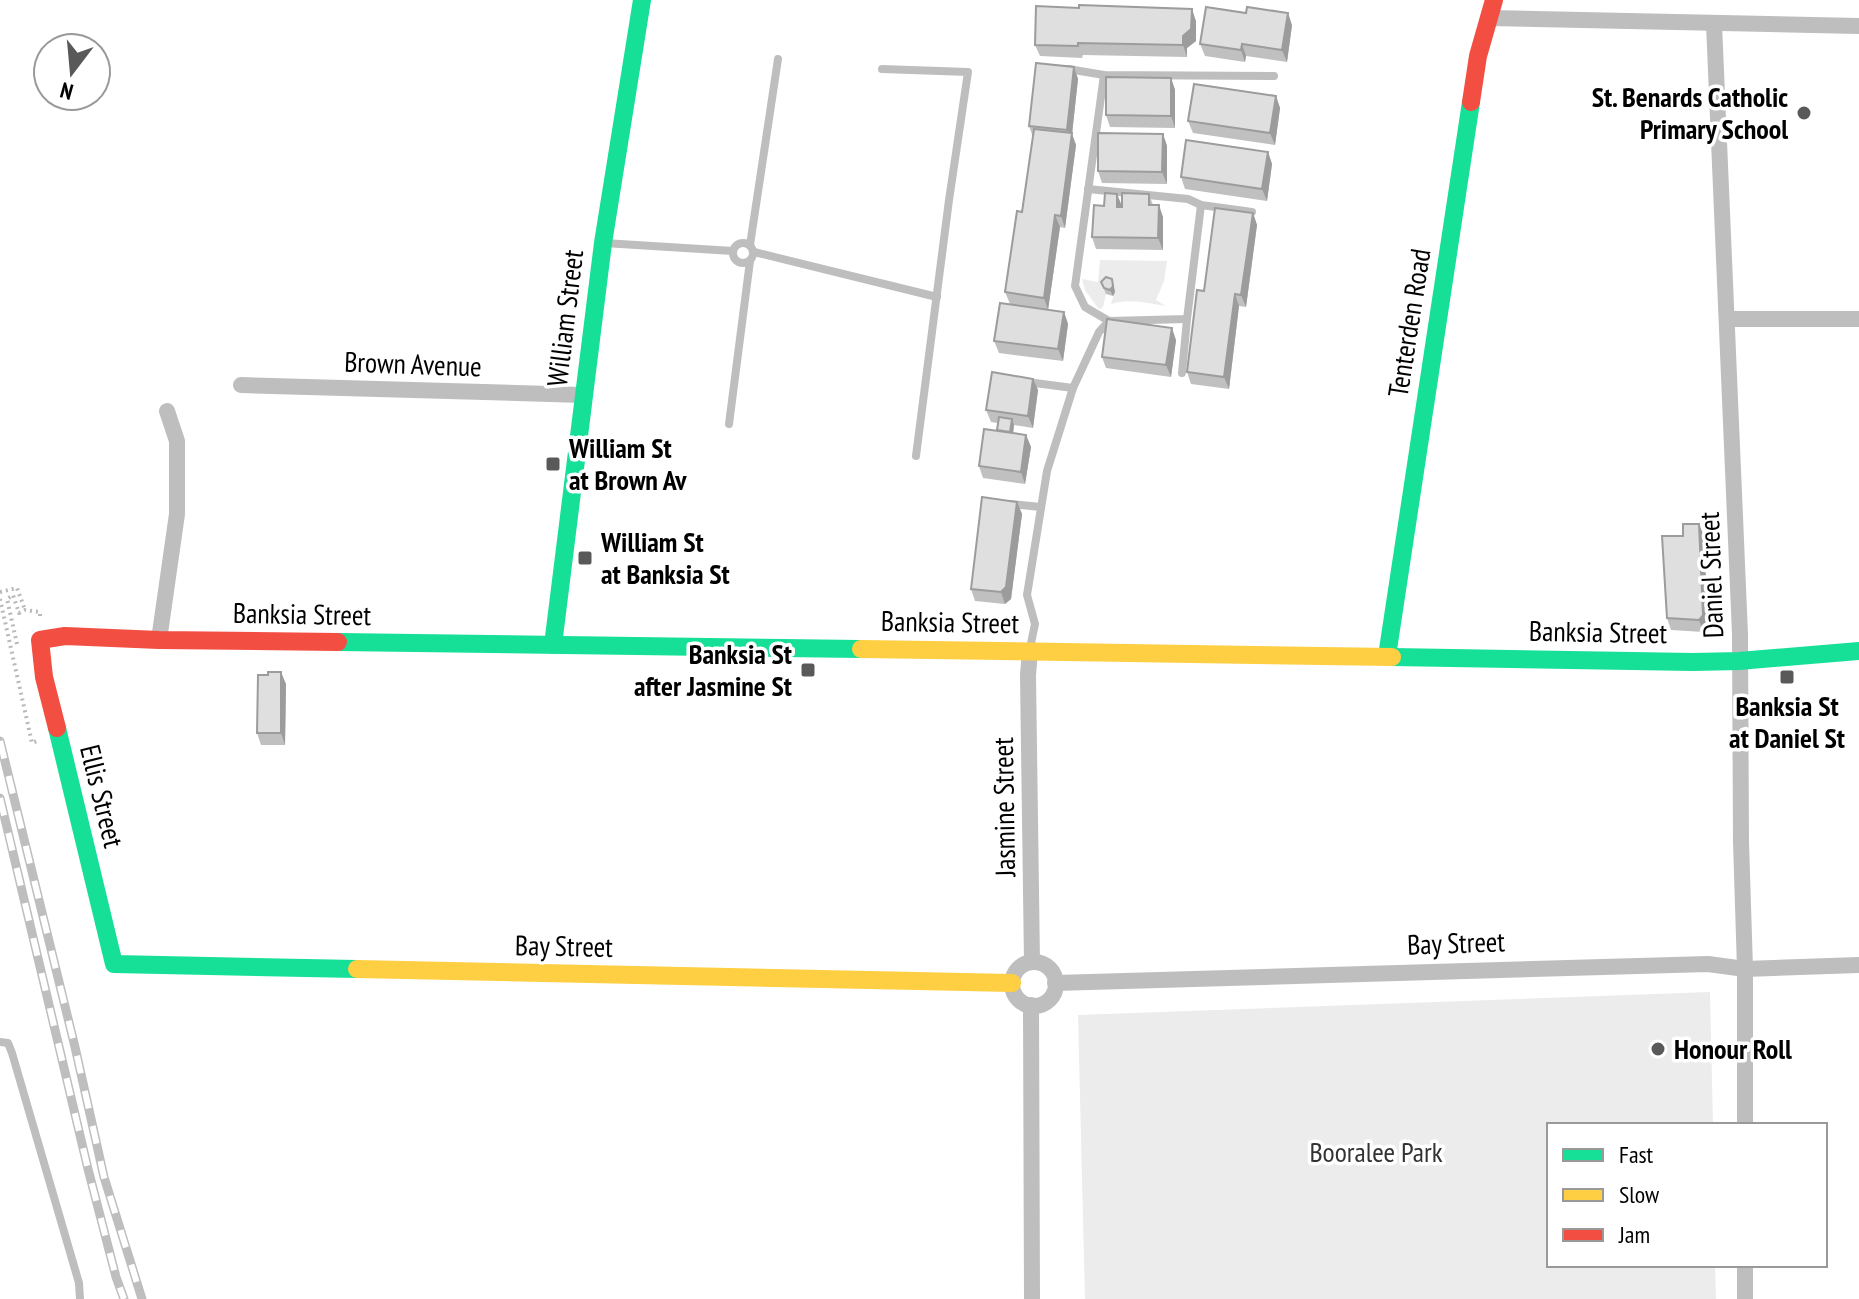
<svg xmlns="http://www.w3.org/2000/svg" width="1859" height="1299" font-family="'PT Sans Narrow',sans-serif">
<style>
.green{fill:#ececec}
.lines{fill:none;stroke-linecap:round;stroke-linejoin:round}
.path{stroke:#b9b9b9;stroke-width:4;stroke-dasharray:2 4;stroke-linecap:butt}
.lane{stroke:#bebebe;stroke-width:8}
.street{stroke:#bebebe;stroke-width:16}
.fast{stroke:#16e098;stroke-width:18}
.slow{stroke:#ffcf43;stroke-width:18}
.jam{stroke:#f24e42;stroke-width:18}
.rail-casing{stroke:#bebebe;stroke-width:9}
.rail{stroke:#fff;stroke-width:6;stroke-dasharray:18;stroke-linecap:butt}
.wall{fill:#c0c0c0}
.shaded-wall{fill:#9c9c9c}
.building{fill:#dfdfdf;stroke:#9c9c9c;stroke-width:2}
.poi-dot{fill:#595959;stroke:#fff;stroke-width:3}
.labels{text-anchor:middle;stroke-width:7;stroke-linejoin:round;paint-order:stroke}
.poi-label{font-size:28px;font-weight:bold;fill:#000;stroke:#fff;text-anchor:start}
.street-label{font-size:28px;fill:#000;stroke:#fff}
.park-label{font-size:28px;fill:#333;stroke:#fff}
</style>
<rect width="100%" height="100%" fill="#fff"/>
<g class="green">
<path d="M1100,260L1167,261L1164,281L1156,300L1166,306C1148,303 1129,298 1111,304L1115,291L1114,285L1104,288L1106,294L1103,307L1100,309L1098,308L1085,290L1082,279L1098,282Z"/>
<polygon points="1710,992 1713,1125 1549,1125 1549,1265 1715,1265 1716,1299 1085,1299 1078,1015"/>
</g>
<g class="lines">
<g class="path">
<polyline points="0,592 17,588 25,610"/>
<polyline points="0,599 32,743 37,741"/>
<polyline points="17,644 7,599 13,595 19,613 25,610 40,612 40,620"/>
</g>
<g class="lane">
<polyline points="882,69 968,72 949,200 916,456"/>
<polyline points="1068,69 1104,75 1274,76"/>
<polyline points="1104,75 1075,286 1085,307 1109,321 1187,319 1201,205"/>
<polyline points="1088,189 1188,199 1201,205 1252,212"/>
<polyline points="604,243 733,251"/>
<circle cx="743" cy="253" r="10"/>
<polyline points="750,245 778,59"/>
<polyline points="754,252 937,297"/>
<polyline points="1182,373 1187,319"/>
<polyline points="1027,382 1073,388"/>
<polyline points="729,424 750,261"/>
<polyline points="1010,504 1041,507"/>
<polyline points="1030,648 1035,624 1027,595 1047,471 1073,388 1099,332 1109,321"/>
<polyline points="0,1042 8,1043 12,1053 79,1283 80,1299"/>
</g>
<g class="street">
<polyline points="1488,18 1859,26"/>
<polyline points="1714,24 1740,634 1741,842 1745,969 1745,1125"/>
<polyline points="1728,319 1859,319"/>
<polyline points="241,385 583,395"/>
<polyline points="159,640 177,514 177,441 167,411"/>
<polyline points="1030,651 1028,675 1032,962"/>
<circle cx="1034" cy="984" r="22"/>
<polyline points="1055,983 1708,964 1745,969 1859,965"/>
<polyline points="1031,1005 1032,1299"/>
<polyline points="1745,1299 1745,1265"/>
</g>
<g class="fast">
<polyline points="338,642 861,649"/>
<polyline points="553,645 603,243 642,0"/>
<polyline points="1387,656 1471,102"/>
<polyline points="1392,657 1693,662 1739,661 1859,651"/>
<polyline points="57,728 114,964 357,969"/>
</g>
<g class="slow">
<polyline points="861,649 1392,657"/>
<polyline points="357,969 1012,983"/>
</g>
<g class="jam">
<polyline points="1471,102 1478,56 1494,0"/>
<polyline points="57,728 44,677 40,640 65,636 159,640 338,642"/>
</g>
<g class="rail-casing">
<g id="rail">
<polyline points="0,741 75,1047 104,1177 142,1299"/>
<polyline points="0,798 88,1169 116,1277 124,1299"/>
</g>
</g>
<use href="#rail" class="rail"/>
</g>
<g class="wall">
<polygon points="1196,21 1196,41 1187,48 1187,57 1083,55 1082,58 1040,56 1035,45"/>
<polygon points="1292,25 1287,62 1246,56 1245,62 1205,56 1200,44"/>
<polygon points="1074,67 1078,79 1072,134 1076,145 1065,228 1060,227 1048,310 1064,312 1068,324 1063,361 999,353 994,341 1010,304 1005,292 1022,212 1033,137 1029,126"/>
<polygon points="1171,78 1175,90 1175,128 1110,127 1106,115"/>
<polygon points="1276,96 1280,108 1275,145 1193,133 1188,121"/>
<polygon points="1163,134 1167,146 1167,184 1102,183 1098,171"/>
<polygon points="1268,152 1272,164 1267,201 1185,189 1181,177"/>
<polygon points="1149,194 1153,205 1163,217 1163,250 1096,249 1092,237"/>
<polygon points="1253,213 1257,225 1246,307 1239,306 1229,389 1191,384 1187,372 1204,291"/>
<polygon points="1101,282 1114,285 1115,292 1113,296 1106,294"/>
<polygon points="1176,340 1171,377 1106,368 1102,357"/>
<polygon points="1033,379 1038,390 1033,428 1014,425 1013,433 1026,435 1031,447 1025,484 983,478 979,466 997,430 998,423 991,422 986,410"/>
<polygon points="1017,502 1022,514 1011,599 1005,604 975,601 971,589"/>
<polygon points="1704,536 1708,627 1703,632 1671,630 1667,618"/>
<polygon points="286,684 285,745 261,745 257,733"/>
</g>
<g class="shaded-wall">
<polygon points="1192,9 1196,21 1196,41 1187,48 1187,57 1183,45 1183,36"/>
<polygon points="1288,13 1292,25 1287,62 1282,50"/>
<polygon points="1242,44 1246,56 1245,62 1241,50"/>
<polygon points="1074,67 1078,79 1072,134 1076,145 1065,228 1061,216 1071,141 1067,130"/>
<polygon points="1171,78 1175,90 1175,128 1171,116"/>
<polygon points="1276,96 1280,108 1275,145 1270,133"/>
<polygon points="1163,134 1167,146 1167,184 1162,172"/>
<polygon points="1268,152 1272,164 1267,201 1262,189"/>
<polygon points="1117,194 1122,206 1121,219 1117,207"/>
<polygon points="1159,205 1163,217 1163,250 1158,238"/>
<polygon points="1253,213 1257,225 1246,307 1241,295"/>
<polygon points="1055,215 1060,227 1048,310 1044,298"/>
<polygon points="1112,279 1115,292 1113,296 1110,290"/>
<polygon points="1235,294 1239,306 1229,389 1224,377"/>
<polygon points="1064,312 1068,324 1063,361 1058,349"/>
<polygon points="1172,328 1176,340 1171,377 1166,365"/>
<polygon points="1033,379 1038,390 1033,428 1028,416"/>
<polygon points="1012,419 1014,425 1012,443 1010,437"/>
<polygon points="1026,435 1031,447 1025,484 1021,472"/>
<polygon points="1017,502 1022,514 1011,599 1005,604 1001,592"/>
<polygon points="1699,524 1704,536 1708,627 1703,632 1699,620"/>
<polygon points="281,672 286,684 285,745 281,733"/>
</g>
<g class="building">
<polygon points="1079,5 1192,9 1191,29 1183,36 1183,45 1078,43 1078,46 1035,45 1036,6 1079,8"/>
<polygon points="1206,7 1246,13 1247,7 1288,13 1282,50 1242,44 1241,50 1200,44"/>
<polygon points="1036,63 1074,67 1067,130 1029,126"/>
<polygon points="1106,77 1171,78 1171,116 1106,115"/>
<polygon points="1194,84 1276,96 1270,133 1188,121"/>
<polygon points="1034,129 1072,133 1061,216 1055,215 1044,298 1005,292 1017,211 1022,212"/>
<polygon points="1098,133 1163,134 1162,172 1098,171"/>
<polygon points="1186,140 1268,152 1262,189 1181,177"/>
<polygon points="1105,193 1117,194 1117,207 1122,207 1122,193 1149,194 1149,205 1159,205 1158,238 1092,237 1094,205 1104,206"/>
<polygon points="1215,208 1253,213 1241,295 1235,294 1224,377 1187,372 1197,290 1204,291"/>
<polygon points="1106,277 1112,279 1113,286 1110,290 1104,288 1101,282"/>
<polygon points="1000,303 1064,312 1058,349 994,341"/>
<polygon points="1107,319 1172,328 1166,365 1102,357"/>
<polygon points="992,372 1033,379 1028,416 986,410"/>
<polygon points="999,417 1012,419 1010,432 997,430"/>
<polygon points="984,429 1026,435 1021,472 979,466"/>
<polygon points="982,497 1017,502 1006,587 1001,592 971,589"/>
<polygon points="1683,524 1699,524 1703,615 1699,620 1667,618 1662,536 1683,536"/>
<polygon points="268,672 281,672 281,733 257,733 258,675 268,675"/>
</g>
<g class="poi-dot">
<circle cx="1804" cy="113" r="8"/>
<rect x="545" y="456" width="16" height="16" rx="4"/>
<rect x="577" y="550" width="16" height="16" rx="4"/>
<rect x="800" y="662" width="16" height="16" rx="4"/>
<rect x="1779" y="669" width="16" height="16" rx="4"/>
<circle cx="1658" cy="1049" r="8"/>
</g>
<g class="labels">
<g class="poi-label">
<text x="1788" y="107" text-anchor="end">St. Benards Catholic<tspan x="1788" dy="32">Primary School</tspan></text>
<text x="569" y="458">William St<tspan x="569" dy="32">at Brown Av</tspan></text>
<text x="601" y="552">William St<tspan x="601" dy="32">at Banksia St</tspan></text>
<text x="792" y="664" text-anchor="end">Banksia St<tspan x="792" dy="32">after Jasmine St</tspan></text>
<text x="1787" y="716" text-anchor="middle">Banksia St<tspan x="1787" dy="32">at Daniel St</tspan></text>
<text x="1674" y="1059">Honour Roll</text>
</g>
<g class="street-label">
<text transform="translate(565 318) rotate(-83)" y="10">William Street</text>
<text transform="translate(1409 323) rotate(-81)" y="10">Tenterden Road</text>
<text transform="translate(413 364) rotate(2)" y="10">Brown Avenue</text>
<text transform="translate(1711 575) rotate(-92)" y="10">Daniel Street</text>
<text transform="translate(302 614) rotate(1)" y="10">Banksia Street</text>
<text transform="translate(950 622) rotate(1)" y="10">Banksia Street</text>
<text transform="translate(1598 632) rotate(1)" y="10">Banksia Street</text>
<text transform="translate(102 796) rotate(76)" y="10">Ellis Street</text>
<text transform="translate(1004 807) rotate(-91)" y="10">Jasmine Street</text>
<text transform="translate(1456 943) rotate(-2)" y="10">Bay Street</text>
<text transform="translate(564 946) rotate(1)" y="10">Bay Street</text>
</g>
<g class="park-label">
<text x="1376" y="1162">Booralee Park</text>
</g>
</g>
<rect x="1547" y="1123" width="280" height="144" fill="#ffffff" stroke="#999999" stroke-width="2"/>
<rect x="1563" y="1149" width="40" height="12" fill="#16e098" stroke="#999999" stroke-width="2"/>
<text x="1619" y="1163" font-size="24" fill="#000000">Fast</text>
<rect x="1563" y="1189" width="40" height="12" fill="#ffcf43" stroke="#999999" stroke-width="2"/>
<text x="1619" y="1203" font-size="24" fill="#000000">Slow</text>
<rect x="1563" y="1229" width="40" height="12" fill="#f24e42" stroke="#999999" stroke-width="2"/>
<text x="1619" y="1243" font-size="24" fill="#000000">Jam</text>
<g transform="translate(72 72) rotate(196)"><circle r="38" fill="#ffffff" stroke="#999999" stroke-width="2"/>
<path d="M0-6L14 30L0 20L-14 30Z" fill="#595959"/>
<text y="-12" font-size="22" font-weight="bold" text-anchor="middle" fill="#000000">N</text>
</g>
</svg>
